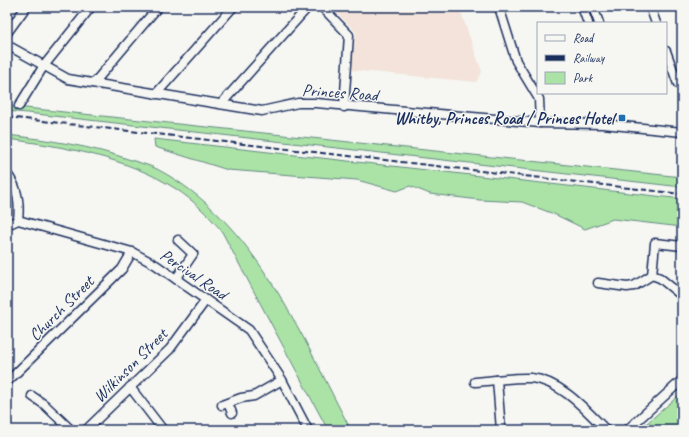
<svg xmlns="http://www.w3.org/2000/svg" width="689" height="437" font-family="Caveat,sans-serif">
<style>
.built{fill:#f3e3da}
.green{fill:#abe3a6;stroke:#638982}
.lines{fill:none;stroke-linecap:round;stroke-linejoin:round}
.minor-casing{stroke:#1b2f5e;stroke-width:11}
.minor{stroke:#f6f6f2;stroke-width:8}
.rail{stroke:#1b2f5e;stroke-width:2;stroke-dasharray:6 3;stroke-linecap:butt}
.poi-dot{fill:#1f6fb2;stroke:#f6f6f2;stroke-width:1.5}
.labels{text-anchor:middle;stroke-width:3;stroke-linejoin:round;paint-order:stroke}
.street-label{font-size:17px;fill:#1b2f5e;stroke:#f6f6f2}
.poi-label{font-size:17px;font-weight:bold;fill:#1b2f5e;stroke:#f6f6f2;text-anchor:end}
</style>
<rect width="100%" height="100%" fill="#f6f6f2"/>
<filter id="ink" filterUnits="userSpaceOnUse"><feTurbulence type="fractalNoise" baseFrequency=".025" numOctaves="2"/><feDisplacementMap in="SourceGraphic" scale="8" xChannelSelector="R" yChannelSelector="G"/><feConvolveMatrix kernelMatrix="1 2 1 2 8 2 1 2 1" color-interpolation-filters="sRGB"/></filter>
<g filter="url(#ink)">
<polygon class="built" points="331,7 459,7 482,72 476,82 351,70 356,32"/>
<g class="green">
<polygon points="7,106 682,177 682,187 27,113 7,111"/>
<path d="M7,135C50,140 91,146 131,160C140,163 149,165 157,169C256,221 301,336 351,430H328L221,230C208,215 193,200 176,189C129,158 62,146 7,139Z"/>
<polygon points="154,139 682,199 682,227 613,219 585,229 554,214 522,202 480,200 430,194 410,186 397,191 357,180 228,170 155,147"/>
<polygon points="682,392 682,430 639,430 677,397"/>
</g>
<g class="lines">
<g class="minor-casing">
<g id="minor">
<polyline points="322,7 349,35 344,107"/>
<polyline points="499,7 516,61 539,99 540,123"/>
<polyline points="582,7 588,23"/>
<polyline points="593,7 599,23"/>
<polyline points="650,7 656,23"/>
<polyline points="7,33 26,7"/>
<polyline points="7,45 68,79 262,111 298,103 316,103 540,123 603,124 682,132"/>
<polyline points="666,51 678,84"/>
<polyline points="94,83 158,7"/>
<polyline points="156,94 233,7"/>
<polyline points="221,104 308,7"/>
<polyline points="19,106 43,67 91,7"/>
<path d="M7,174C18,187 20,203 18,220"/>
<polyline points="7,225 18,220 132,252 156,265 249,330 282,380 308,430"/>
<polyline points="652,275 655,243 682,246"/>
<polyline points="176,279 193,254 178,240"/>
<polyline points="598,283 627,287 634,286 652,275 660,278 682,296"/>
<polyline points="497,380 501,430"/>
<polyline points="7,382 122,269 132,252"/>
<path d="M475,382C493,381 513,377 531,378C561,381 586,410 606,430"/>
<polyline points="130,387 163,430"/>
<polyline points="32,396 45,405 71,430"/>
<polyline points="228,403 232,413"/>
<polyline points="222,405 241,398 254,396 282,380"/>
<polyline points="86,430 170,349 206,300"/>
<polyline points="627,430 682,380"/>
</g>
</g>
<use href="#minor" class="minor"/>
<polyline class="rail" points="7,117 682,194"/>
</g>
</g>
<rect class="poi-dot" x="618" y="114" width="8" height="8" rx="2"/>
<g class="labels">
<g class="street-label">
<text transform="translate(340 92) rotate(4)" y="6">Princes Road</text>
<text transform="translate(194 274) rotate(34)" y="6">Percival Road</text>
<text transform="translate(61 308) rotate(-45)" y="6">Church Street</text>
<text transform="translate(130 365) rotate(-45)" y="6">Wilkinson Street</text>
</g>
<g class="poi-label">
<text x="614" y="124">Whitby, Princes Road / Princes Hotel</text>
</g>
</g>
<rect width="689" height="437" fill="none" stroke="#f6f6f2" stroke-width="24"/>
<rect x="12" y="12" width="665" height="413" fill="none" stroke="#1b2f5e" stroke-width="1.5" filter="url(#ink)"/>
<rect x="537" y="22" width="130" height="72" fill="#f6f6f2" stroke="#9ea6b7"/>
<rect x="545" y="35" width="20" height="6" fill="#f6f6f2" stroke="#9ea6b7"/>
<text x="573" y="42" font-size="12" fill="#1b2f5e">Road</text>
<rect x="545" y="55" width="20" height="6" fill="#1b2f5e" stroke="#9ea6b7"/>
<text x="573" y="62" font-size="12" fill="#1b2f5e">Railway</text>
<rect x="545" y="72" width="20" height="12" fill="#abe3a6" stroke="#9ea6b7"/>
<text x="573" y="82" font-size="12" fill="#1b2f5e">Park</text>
</svg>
